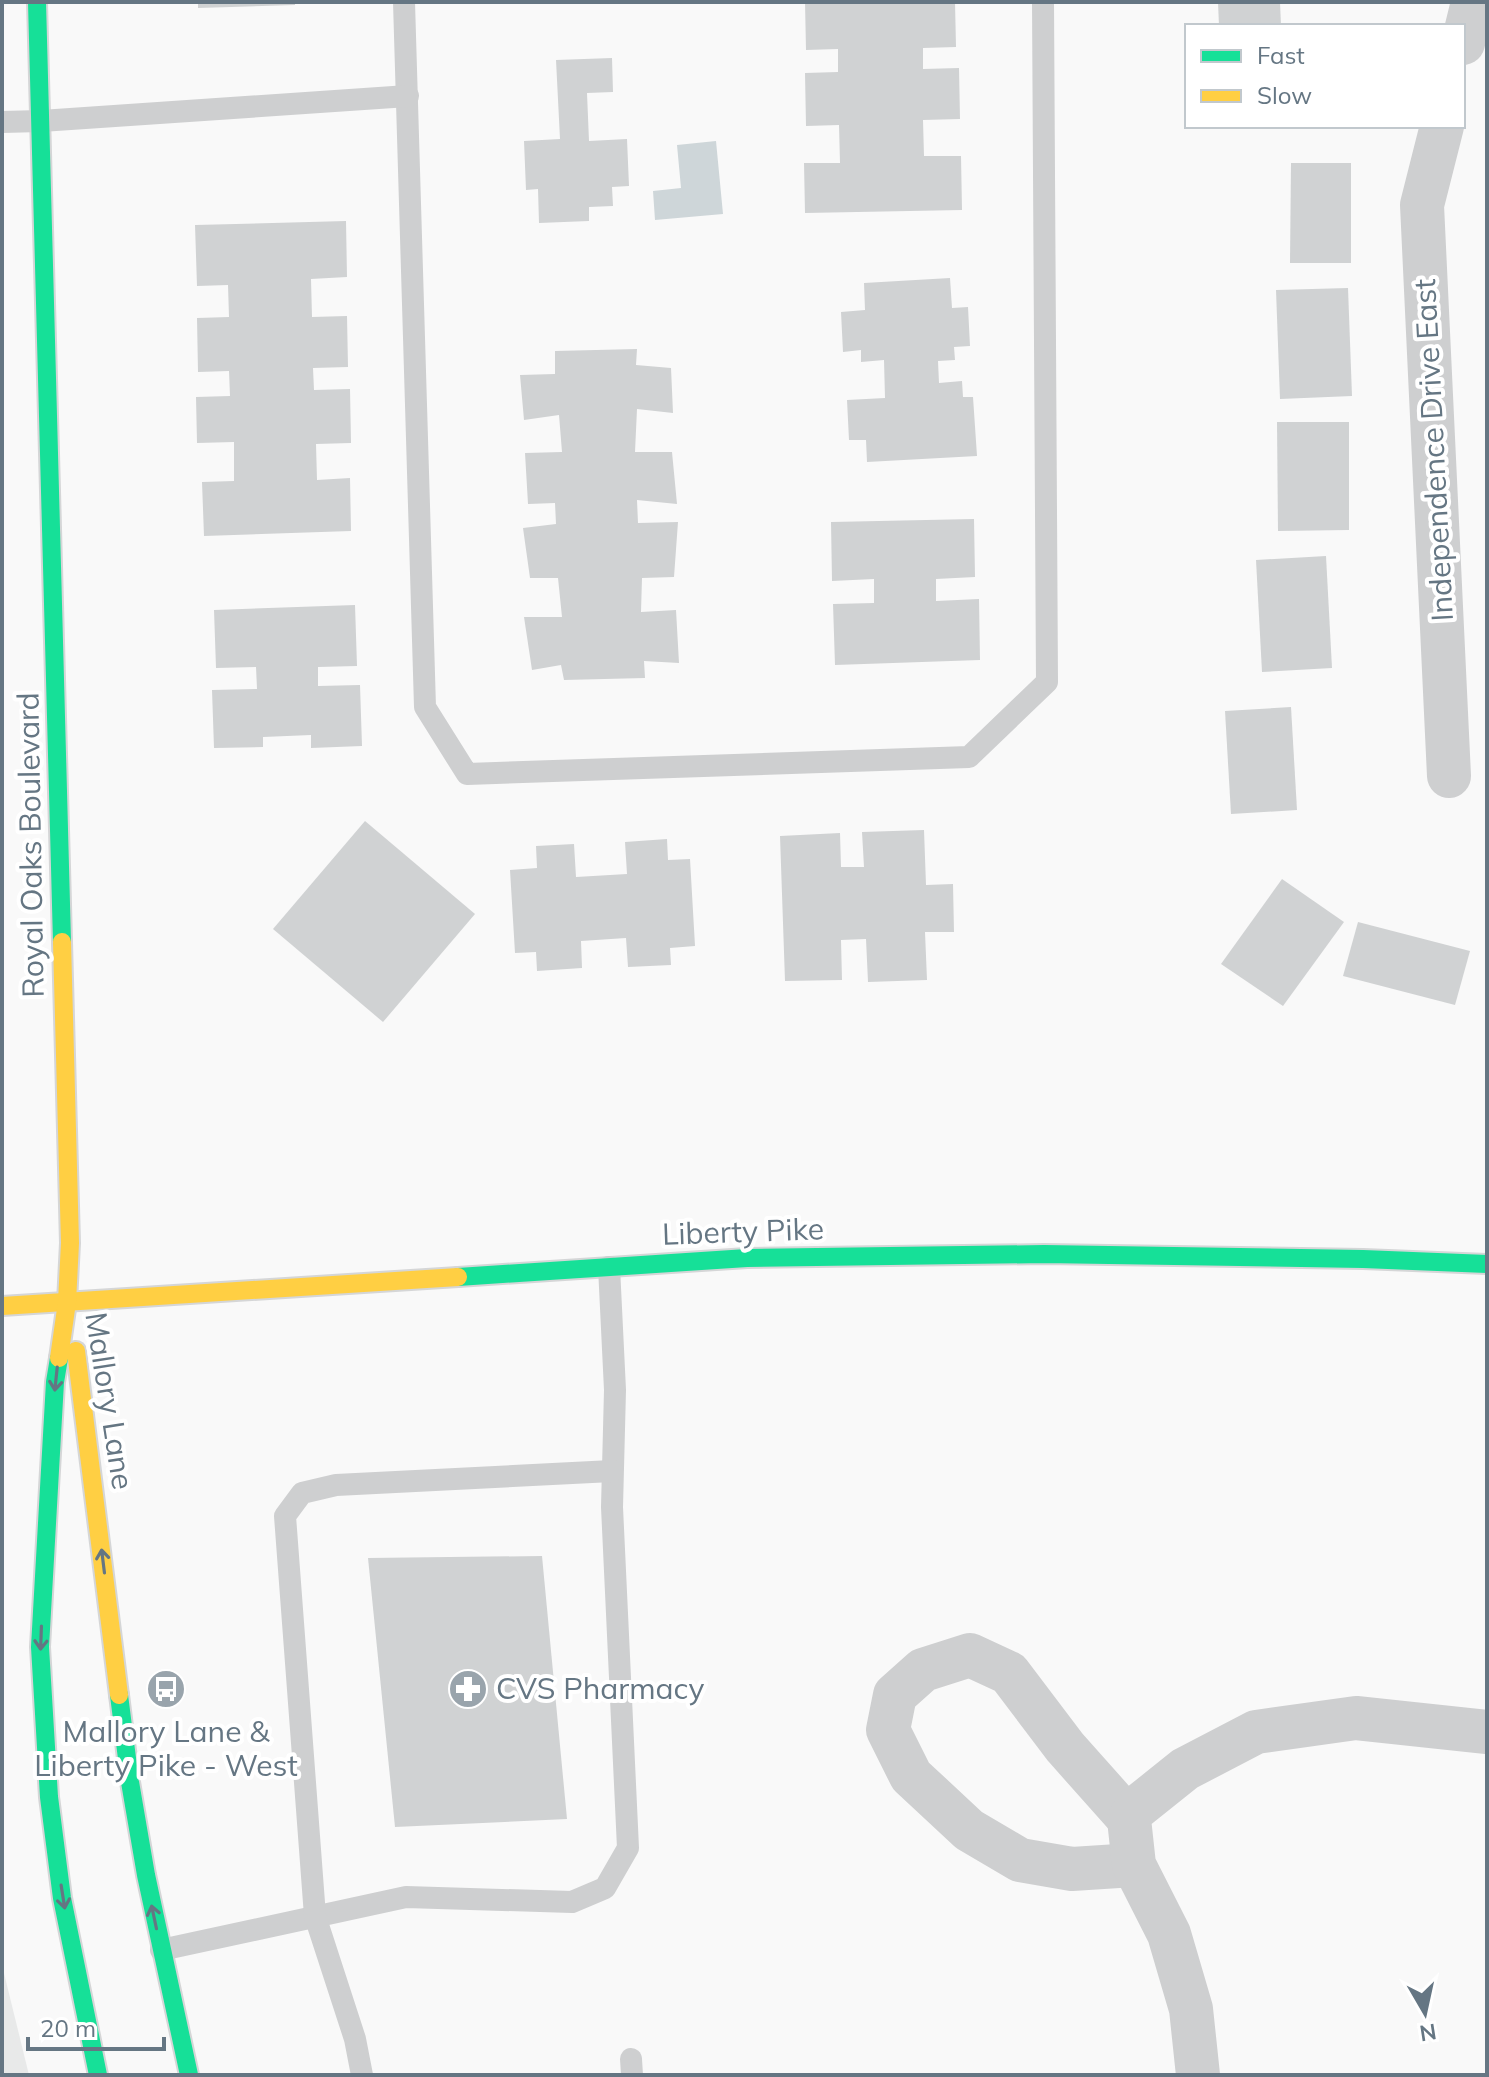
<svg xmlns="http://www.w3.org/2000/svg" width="1489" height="2077" font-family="Mulish,sans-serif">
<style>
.built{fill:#e8e9e9}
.water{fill:#ced6d9}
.building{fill:#d0d2d3}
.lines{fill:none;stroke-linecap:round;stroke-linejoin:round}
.fast-casing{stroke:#d5d6d7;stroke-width:22}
.slow-casing{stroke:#d5d6d7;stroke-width:22}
.lane{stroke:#cecfd0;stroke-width:22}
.street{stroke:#cecfd0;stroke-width:44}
.fast{stroke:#16e098;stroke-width:18}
.slow{stroke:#ffcf43;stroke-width:18}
.oneway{stroke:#657683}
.labels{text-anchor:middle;stroke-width:8;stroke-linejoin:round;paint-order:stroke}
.street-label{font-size:30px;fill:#657683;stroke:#fff}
.poi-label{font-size:30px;fill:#657683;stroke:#fff;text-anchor:start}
</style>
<rect width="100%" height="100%" fill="#f9f9f9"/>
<polygon class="built" points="2,1965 29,2075 2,2075"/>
<polygon class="water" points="716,141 723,214 655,220 653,191 681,188 677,145"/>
<g class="building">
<polygon points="198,2 295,2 295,5 198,8"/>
<polygon points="805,2 955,2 956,47 923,48 923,69 959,68 960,119 923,120 924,156 961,156 962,210 805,213 804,163 840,163 839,125 806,126 805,73 838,72 838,49 806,50"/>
<polygon points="1218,2 1280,2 1281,26 1219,26"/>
<polygon points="612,58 613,92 587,93 589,141 627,139 629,186 612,187 613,206 589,207 589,221 539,223 538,189 526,190 524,141 560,139 556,60"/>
<polygon points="1291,163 1351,163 1351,263 1290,263"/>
<polygon points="346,221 347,277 311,279 312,317 347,316 348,367 313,368 314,390 350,389 351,443 316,444 317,480 350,478 351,531 204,536 202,482 234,481 234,442 197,443 196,397 230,396 229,371 198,372 197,318 229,317 228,285 197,286 195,225"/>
<polygon points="950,278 952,308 968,307 970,346 954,347 955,360 938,361 939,383 962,381 963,397 973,397 977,456 867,462 866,440 849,440 847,400 885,398 884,360 861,362 861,350 843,352 841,312 865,310 864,283"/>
<polygon points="1348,288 1352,396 1280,399 1276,290"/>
<polygon points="637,349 636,365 671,368 673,413 637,409 635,452 672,452 677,504 637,500 638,523 678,522 674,577 642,578 641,612 676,610 679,663 644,661 645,678 564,680 561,665 532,670 524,617 562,617 558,578 530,578 523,528 556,524 555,503 528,504 525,453 562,452 559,415 524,420 520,375 555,374 555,351"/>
<polygon points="1277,422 1349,422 1349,530 1278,531"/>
<polygon points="974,519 975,577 936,579 936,601 979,599 980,660 835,665 833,604 874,603 874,579 832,581 831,522"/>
<polygon points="1326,556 1332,668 1262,672 1256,560"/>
<polygon points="355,605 357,666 318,667 318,686 360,685 362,746 311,748 311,735 263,737 263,747 214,748 212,690 257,689 256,667 216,668 214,610"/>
<polygon points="1291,707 1297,810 1231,814 1225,711"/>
<polygon points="365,821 475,914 383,1022 273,929"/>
<polygon points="924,830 926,885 953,884 954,932 925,932 927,980 868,982 866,939 841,940 842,980 785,981 780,836 840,833 841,867 864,867 862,832"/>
<polygon points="667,839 668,860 690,859 695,946 670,948 671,965 628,967 626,938 581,941 582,968 537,971 536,952 515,953 510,870 537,868 536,846 574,844 576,877 627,874 625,842"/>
<polygon points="1282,879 1344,922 1283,1006 1221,964"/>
<polygon points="1358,922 1470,951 1455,1005 1343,976"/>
<polygon points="542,1556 567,1819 395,1827 368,1558"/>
</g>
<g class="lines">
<g class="fast-casing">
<g id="fast">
<polyline points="37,2 62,942"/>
<polyline points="458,1277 747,1258 1044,1254 1363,1259 1487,1264"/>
<polyline points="59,1358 55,1382 40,1647 49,1797 62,1898 98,2075"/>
<polyline points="119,1695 130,1782 146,1875 189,2075"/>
</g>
</g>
<g class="slow-casing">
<g id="slow">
<polyline points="2,1306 458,1277"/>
<polyline points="76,1351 119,1695"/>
<polyline points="59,1358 67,1302 70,1243 62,942"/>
</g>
</g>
<g class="lane">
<polyline points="404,2 425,707 467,774 969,757 1047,682 1043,2"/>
<polyline points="2,122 41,121 408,96"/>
<polyline points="161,1950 406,1897 572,1902 605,1888 628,1848 612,1507 615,1390 609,1267"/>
<polyline points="631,2059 632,2075"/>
<polyline points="362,2075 355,2039 315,1916 285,1516 302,1493 336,1485 612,1471"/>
</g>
<g class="street">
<polyline points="1463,43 1473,2"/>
<polyline points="1442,126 1422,205 1449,776"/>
<polyline points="1129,1819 1065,1747 1009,1673 970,1655 923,1670 895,1695 888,1730 911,1776 969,1830 1020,1860 1072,1869 1134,1865"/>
<polyline points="1198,2075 1191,2009 1169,1934 1134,1865 1129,1819 1135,1809 1185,1769 1256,1732 1356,1718 1487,1732"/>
</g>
<use href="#fast" class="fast"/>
<use href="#slow" class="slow"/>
</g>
<defs><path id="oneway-shaft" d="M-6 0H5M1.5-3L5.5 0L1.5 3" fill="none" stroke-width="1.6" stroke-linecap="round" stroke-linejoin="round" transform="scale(2)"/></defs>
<g class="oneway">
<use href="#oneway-shaft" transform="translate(56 1379) rotate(96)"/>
<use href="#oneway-shaft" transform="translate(103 1561) rotate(-97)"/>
<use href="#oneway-shaft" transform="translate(41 1638) rotate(92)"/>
<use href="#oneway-shaft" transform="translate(63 1897) rotate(81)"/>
<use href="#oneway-shaft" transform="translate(154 1917) rotate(-102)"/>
</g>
<defs>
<g id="bus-disc" transform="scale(2)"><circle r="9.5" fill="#99a4ac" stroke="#fff"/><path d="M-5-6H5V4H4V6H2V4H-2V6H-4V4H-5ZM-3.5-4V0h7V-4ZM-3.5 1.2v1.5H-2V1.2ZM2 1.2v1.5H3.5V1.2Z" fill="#fff"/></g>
<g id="pharmacy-disc" transform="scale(2)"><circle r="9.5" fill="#99a4ac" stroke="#fff"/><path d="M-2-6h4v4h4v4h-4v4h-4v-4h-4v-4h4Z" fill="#fff"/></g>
</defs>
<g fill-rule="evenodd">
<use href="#bus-disc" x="166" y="1689"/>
<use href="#pharmacy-disc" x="468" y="1689"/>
</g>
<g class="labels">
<g class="street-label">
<text transform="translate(1434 450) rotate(-93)" y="10">Independence Drive East</text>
<text transform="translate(31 845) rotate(-91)" y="10">Royal Oaks Boulevard</text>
<text transform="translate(743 1232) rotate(-2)" y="10">Liberty Pike</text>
<text transform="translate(109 1401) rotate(81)" y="10">Mallory Lane</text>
</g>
<g class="poi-label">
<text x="496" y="1699">CVS Pharmacy</text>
<text x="166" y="1742" text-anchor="middle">Mallory Lane &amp;<tspan x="166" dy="34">Liberty Pike - West</tspan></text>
</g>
</g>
<rect width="1489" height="2077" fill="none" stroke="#657683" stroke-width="8"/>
<rect x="1185" y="24" width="280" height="104" fill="#ffffff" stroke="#c1c8cd" stroke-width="2"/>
<rect x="1201" y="50" width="40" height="12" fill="#16e098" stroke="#c1c8cd" stroke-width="2"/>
<text x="1257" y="64" font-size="24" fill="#657683">Fast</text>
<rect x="1201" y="90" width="40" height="12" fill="#ffcf43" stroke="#c1c8cd" stroke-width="2"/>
<text x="1257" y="104" font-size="24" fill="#657683">Slow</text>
<g transform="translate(1425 2013) rotate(171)" stroke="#ffffff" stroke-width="6" paint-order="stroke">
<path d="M0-6L14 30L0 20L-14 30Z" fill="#657683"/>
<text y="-12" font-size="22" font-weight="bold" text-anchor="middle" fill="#657683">N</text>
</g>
<path d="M28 2037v12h136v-12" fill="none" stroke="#657683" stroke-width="4"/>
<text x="40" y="2037" font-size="24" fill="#657683" stroke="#ffffff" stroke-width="6" paint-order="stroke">20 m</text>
</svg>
